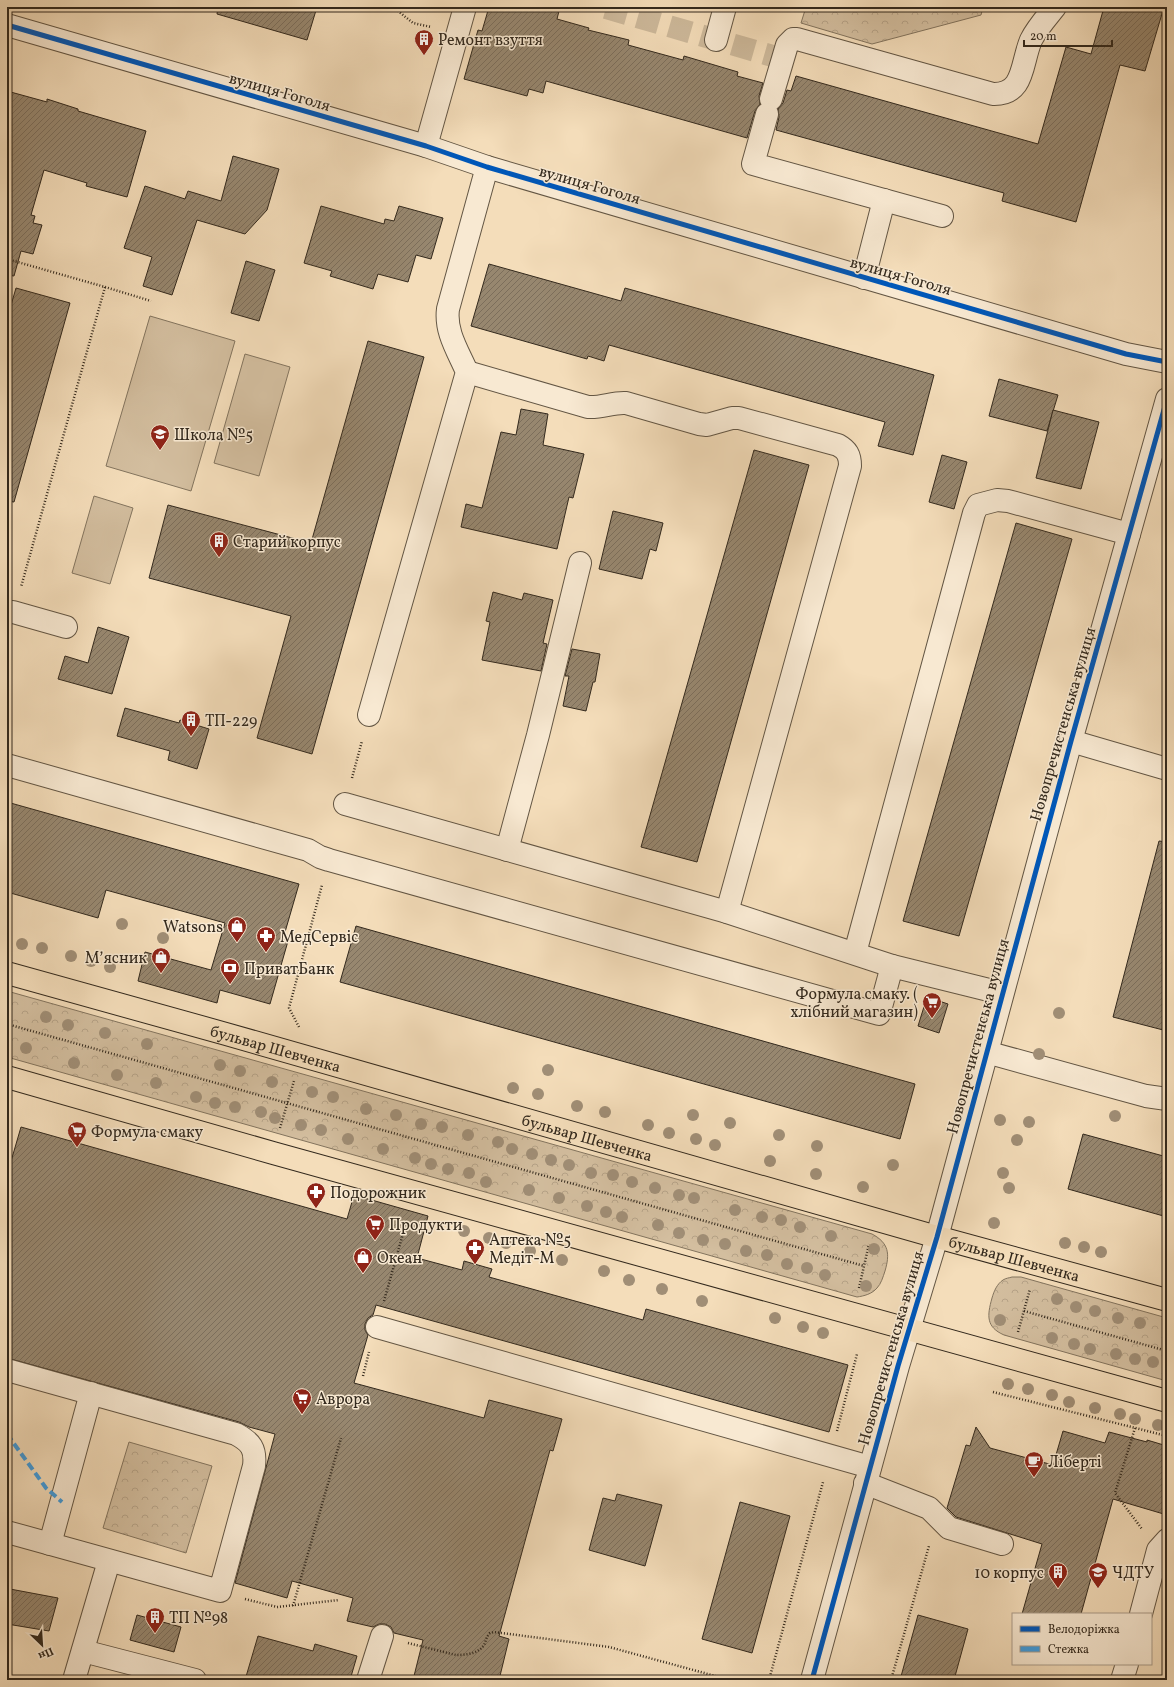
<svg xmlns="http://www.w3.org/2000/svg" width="1174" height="1687" font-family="Vollkorn,serif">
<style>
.green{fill:#d3be9f;stroke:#83745e}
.park{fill:url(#park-crowns);stroke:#83745e}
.building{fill:url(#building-hatch);stroke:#33291d}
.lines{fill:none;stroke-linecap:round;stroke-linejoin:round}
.minor-tunnel{stroke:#cdb99b;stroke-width:22;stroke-dasharray:22 11;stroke-linecap:butt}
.minor-casing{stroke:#635644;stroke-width:24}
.major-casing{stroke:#33291d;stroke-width:24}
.path{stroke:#33291d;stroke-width:2.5;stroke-dasharray:1 2;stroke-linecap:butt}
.minor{stroke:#f8e9d2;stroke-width:22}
.major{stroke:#f4ddba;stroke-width:22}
.quiet{stroke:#3e9cdf;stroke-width:4;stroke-dasharray:8 4;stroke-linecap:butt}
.cycleway-casing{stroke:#f8e9d2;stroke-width:8}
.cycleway{stroke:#0057b8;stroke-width:5}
.tree{fill:#a08e76}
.labels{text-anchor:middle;stroke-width:3;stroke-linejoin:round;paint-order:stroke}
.poi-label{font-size:16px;fill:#33291d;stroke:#f8e9d2;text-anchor:start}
.street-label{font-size:16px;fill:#33291d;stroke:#f8e9d2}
</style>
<defs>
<pattern id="park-crowns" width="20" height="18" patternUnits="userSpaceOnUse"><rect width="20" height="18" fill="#d3be9f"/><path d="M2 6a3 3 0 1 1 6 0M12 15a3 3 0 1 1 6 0" fill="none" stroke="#b6a388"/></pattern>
<pattern id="building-hatch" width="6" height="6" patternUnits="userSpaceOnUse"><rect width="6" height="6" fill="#97876f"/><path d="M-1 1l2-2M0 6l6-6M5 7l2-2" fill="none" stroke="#7c6e5b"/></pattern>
</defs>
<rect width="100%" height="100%" fill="#f4ddba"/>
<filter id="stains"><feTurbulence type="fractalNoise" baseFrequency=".005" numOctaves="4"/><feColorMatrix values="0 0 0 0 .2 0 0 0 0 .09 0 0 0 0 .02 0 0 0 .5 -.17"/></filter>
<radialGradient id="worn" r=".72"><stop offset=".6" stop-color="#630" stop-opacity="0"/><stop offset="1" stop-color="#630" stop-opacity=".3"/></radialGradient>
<g class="green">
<polygon points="150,316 235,341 191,491 106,466"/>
<polygon points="245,354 290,367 259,476 214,463"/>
<polygon points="94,496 133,508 110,584 72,573"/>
</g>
<g class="park">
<polygon points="806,7 983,7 981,15 872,44 801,23"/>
<path d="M7,991L872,1234C889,1243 890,1254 885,1271C883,1277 881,1284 877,1288C872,1294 864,1296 857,1297L7,1057Z"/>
<path d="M1012,1277H1021L1167,1318V1381L1004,1335C986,1327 987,1316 992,1298C994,1291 997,1284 1003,1280C1006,1278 1009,1278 1012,1277Z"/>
<polygon points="129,1442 212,1466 186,1553 103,1528"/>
</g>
<g class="building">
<polygon points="218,7 317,7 307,40 217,14"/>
<polygon points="489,7 560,7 557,19 589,28 588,30 629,40 628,45 683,60 684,56 738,72 737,76 763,83 759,96 760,104 755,111 747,138 546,81 543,93 529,89 527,96 464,79 478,30 482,31"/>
<polygon points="1104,7 1164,7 1145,71 1120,65 1076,222 1002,201 1004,193 776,130 779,117 778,109 783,103 787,90 791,91 796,76 1038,144 1066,47 1091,54"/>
<polygon points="7,91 47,102 47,99 78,109 78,111 146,131 127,197 86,186 87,183 44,170 31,215 35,216 33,223 42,225 33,254 21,251 14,276 7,275"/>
<polygon points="233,156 279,169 267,210 245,234 197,220 172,295 143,286 152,257 124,248 145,186 185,199 188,191 221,201"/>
<polygon points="321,206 384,224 385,219 394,221 399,206 443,218 431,259 416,255 408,282 378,274 373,289 330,276 332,271 304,263"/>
<polygon points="246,261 275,270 259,321 231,313"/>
<polygon points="489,264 621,301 625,288 934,375 913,455 878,446 885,422 609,345 604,361 588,356 587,359 471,326"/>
<polygon points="16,288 70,303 14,502 7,501 7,319"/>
<polygon points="368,341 424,357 312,754 257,738 291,616 149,578 168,505 311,543"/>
<polygon points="999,379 1058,395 1047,431 989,416"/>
<polygon points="521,409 548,414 543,445 584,454 573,498 569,497 557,549 461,527 466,504 482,508 501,432 516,435"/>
<polygon points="1053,410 1099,422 1081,489 1036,478"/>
<polygon points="754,450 809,465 697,862 641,847"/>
<polygon points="942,455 967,462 954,509 929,502"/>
<polygon points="613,511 663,523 656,551 650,549 642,579 599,569"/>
<polygon points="1016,523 1072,539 959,936 903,921"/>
<polygon points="493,592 522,600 524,593 553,600 543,643 547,644 541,671 482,660 490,622 486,621"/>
<polygon points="98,627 129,637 112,694 58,679 65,656 88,663"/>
<polygon points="572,649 600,654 595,682 593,682 586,711 563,706 569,676 565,676"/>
<polygon points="125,708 179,723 180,720 209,729 197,769 168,760 170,751 117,736"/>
<polygon points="7,802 299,884 283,939 288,941 270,1004 220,990 217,1003 138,981 145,952 211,970 225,923 106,890 98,918 7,892"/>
<polygon points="1159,841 1167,842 1167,1031 1113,1017"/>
<polygon points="356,926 915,1084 900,1139 340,982"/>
<polygon points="927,997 948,1004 939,1033 918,1026"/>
<polygon points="21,1127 347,1219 354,1195 428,1216 417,1258 462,1270 464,1261 492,1269 489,1277 643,1320 646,1309 848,1365 829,1432 376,1305 373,1315 368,1318 365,1324 365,1330 368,1335 354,1383 484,1418 489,1400 562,1419 553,1451 550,1450 499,1636 509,1639 499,1680 413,1680 423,1640 394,1633 391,1627 385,1624 379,1624 373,1627 347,1621 353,1598 292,1581 287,1598 235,1583 275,1434 249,1427 239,1422 7,1358 7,1175"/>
<polygon points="1083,1134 1167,1157 1167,1217 1068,1189"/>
<polygon points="976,1427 990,1448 1053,1465 1063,1431 1105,1443 1109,1432 1147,1442 1147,1440 1167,1446 1167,1515 1113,1499 1081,1614 1022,1614 1042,1544 956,1517 947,1508 966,1445 970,1446"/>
<polygon points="617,1494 662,1505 645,1566 589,1550 603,1498 615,1501"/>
<polygon points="740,1502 790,1516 752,1653 702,1639"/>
<polygon points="10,1589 58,1598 49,1631 7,1624 7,1602"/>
<polygon points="137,1615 181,1627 174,1652 130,1640"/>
<polygon points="918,1615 968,1629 954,1680 900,1680"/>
<polygon points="258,1636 313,1651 315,1644 357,1656 350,1680 245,1680"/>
</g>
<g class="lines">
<polyline class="minor-tunnel" points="606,8 783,59"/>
<g class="minor-casing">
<g id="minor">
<polyline points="7,25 426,146 487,167 1126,354 1167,362"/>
<polyline points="716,40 725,7"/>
<path d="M771,99L787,45L793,39H797L993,94C1025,95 1021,63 1031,40C1037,28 1047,17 1055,7"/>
<polyline points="767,114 753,164 942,216"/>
<polyline points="426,146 465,7"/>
<polyline points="864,278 884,200"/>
<path d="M467,372L588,407C602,408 613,402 626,403L699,424L707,425L732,418H739L838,445C847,450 850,455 850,466L727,912"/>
<polyline points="13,612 66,627"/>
<path d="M369,715L467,372C458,351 445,332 448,309L487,167"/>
<polyline points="1071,741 1167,769"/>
<polyline points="7,765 308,850 320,857 329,860 879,1014 892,966 1001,993"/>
<polyline points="345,804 727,912 892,966"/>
<polyline points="507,850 538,735 580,563"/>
<polyline points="855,953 974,513 978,505 997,500 1008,501 1129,534"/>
<polyline points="986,1052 1146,1096 1167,1099"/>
<polyline points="377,1327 870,1467"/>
<path d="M7,1370L236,1434C251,1442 256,1449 254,1466L220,1591L7,1532"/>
<polyline points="865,1483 929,1508 949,1528 1002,1544"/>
<polyline points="50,1544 91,1393"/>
<polyline points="1141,1614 1158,1550 1167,1540"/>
<polyline points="83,1651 195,1680"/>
<polyline points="74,1680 109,1561"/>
<polyline points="368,1680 382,1636"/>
<polyline points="812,1680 898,1366 937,1237 1071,741 1167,399"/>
<polyline points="1122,1680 1127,1664"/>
</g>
</g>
<g class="major-casing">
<g id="major">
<path id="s1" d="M7,973L226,1034L937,1237L1167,1300"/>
<polyline points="7,1077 273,1153 1167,1401"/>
</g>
</g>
<g class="path">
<polyline points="393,7 413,23 431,27"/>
<polyline points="7,259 105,287 21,587"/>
<polyline points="105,287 151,301"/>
<polyline points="352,778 362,741"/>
<polyline points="7,1024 864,1266"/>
<polyline points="299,1027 289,1008 322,885"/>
<polyline points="280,1128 294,1081"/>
<polyline points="859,1288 869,1244"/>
<polyline points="384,1301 406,1223"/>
<polyline points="1024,1311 1167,1351"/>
<polyline points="1018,1332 1030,1289"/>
<polyline points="363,1376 369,1352"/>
<polyline points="993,1392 1167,1436"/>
<polyline points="1135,1428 1115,1493 1142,1529"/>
<polyline points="837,1431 857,1354"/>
<polyline points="245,1599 277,1607 339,1600"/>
<polyline points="293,1606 341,1438"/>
<path d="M408,1643L456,1655C465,1655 478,1654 484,1645C486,1641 486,1637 490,1633L494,1632L609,1647L730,1680"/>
<polyline points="769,1680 823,1482"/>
<polyline points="891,1680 929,1546"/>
</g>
<use href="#minor" class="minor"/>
<use href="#major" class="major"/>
<polyline class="quiet" points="7,1434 46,1488 62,1502"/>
<g class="cycleway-casing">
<g id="cycleway">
<polyline points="7,25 426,146 487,167 1126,354 1167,362"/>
<polyline points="812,1680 898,1366 937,1237 1071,741 1167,399"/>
</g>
</g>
<use href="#cycleway" class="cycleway"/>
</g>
<g class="tree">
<circle cx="122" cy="924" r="6"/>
<circle cx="163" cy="938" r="6"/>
<circle cx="22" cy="944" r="6"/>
<circle cx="42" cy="948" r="6"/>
<circle cx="71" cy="956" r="6"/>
<circle cx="91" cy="961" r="6"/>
<circle cx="110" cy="967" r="6"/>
<circle cx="1059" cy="1013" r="6"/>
<circle cx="46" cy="1017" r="6"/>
<circle cx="68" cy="1025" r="6"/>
<circle cx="105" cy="1033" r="6"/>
<circle cx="147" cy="1044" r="6"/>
<circle cx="26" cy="1048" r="6"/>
<circle cx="1039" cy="1054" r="6"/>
<circle cx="74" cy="1063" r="6"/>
<circle cx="220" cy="1065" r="6"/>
<circle cx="548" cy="1070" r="6"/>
<circle cx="240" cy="1071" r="6"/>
<circle cx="117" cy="1075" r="6"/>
<circle cx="272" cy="1082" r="6"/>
<circle cx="156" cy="1083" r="6"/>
<circle cx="513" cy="1088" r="6"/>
<circle cx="312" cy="1092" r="6"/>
<circle cx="538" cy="1094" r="6"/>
<circle cx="196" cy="1097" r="6"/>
<circle cx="333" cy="1097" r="6"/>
<circle cx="215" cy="1103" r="6"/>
<circle cx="577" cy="1106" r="6"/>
<circle cx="235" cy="1107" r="6"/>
<circle cx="366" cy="1109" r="6"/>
<circle cx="261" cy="1112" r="6"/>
<circle cx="605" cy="1112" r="6"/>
<circle cx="396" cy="1115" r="6"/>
<circle cx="693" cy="1115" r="6"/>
<circle cx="1115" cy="1116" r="6"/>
<circle cx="275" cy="1118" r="6"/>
<circle cx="1000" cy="1120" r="6"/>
<circle cx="1029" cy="1122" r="6"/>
<circle cx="730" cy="1123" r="6"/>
<circle cx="421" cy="1124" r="6"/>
<circle cx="301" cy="1125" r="6"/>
<circle cx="648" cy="1125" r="6"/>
<circle cx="442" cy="1127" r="6"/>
<circle cx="321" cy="1130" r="6"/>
<circle cx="669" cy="1133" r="6"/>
<circle cx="468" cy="1135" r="6"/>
<circle cx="779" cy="1135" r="6"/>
<circle cx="348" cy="1139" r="6"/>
<circle cx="696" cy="1139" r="6"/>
<circle cx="1017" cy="1140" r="6"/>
<circle cx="498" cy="1142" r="6"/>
<circle cx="715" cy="1145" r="6"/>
<circle cx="817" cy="1146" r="6"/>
<circle cx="383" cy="1149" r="6"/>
<circle cx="512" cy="1149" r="6"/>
<circle cx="532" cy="1154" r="6"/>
<circle cx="415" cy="1158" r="6"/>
<circle cx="551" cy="1160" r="6"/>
<circle cx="770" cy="1161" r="6"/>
<circle cx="431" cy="1164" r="6"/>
<circle cx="569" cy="1165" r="6"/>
<circle cx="893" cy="1165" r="6"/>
<circle cx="448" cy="1169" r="6"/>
<circle cx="469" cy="1173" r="6"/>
<circle cx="591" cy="1173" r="6"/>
<circle cx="1003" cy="1173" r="6"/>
<circle cx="816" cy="1174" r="6"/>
<circle cx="613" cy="1175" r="6"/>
<circle cx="486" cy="1182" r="6"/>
<circle cx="632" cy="1182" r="6"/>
<circle cx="863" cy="1187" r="6"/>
<circle cx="655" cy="1188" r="6"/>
<circle cx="1009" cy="1188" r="6"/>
<circle cx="529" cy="1190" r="6"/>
<circle cx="679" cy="1195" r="6"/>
<circle cx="559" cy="1198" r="6"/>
<circle cx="694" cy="1198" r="6"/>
<circle cx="587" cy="1206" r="6"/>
<circle cx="735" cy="1210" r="6"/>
<circle cx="606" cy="1212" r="6"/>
<circle cx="622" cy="1217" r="6"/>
<circle cx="762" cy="1217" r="6"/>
<circle cx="781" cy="1220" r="6"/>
<circle cx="994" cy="1223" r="6"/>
<circle cx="658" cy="1225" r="6"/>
<circle cx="800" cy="1227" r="6"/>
<circle cx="464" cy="1231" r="6"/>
<circle cx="679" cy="1233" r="6"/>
<circle cx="831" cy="1236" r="6"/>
<circle cx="489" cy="1238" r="6"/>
<circle cx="703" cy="1240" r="6"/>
<circle cx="506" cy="1243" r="6"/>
<circle cx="1065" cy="1243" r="6"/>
<circle cx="725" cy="1244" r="6"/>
<circle cx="1084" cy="1247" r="6"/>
<circle cx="874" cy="1249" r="6"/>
<circle cx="530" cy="1251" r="6"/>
<circle cx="746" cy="1251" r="6"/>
<circle cx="1101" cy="1252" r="6"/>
<circle cx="767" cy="1255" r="6"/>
<circle cx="562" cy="1260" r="6"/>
<circle cx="787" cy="1264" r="6"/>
<circle cx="807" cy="1268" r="6"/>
<circle cx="604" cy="1271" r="6"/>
<circle cx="825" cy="1275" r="6"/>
<circle cx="629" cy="1280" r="6"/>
<circle cx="866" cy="1286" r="6"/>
<circle cx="662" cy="1289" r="6"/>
<circle cx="1057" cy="1299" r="6"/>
<circle cx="702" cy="1301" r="6"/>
<circle cx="1076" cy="1307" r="6"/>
<circle cx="1095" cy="1311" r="6"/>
<circle cx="775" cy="1318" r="6"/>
<circle cx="1118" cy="1318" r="6"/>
<circle cx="1000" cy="1320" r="6"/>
<circle cx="1140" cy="1323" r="6"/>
<circle cx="803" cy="1327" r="6"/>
<circle cx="823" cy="1333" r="6"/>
<circle cx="1052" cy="1338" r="6"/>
<circle cx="1074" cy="1344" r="6"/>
<circle cx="1090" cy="1349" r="6"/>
<circle cx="1116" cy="1354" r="6"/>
<circle cx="1135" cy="1359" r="6"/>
<circle cx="1153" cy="1362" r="6"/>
<circle cx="1008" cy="1384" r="6"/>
<circle cx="1028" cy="1389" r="6"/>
<circle cx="1052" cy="1395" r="6"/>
<circle cx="1069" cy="1402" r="6"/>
<circle cx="1095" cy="1408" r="6"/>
<circle cx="1120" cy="1414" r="6"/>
<circle cx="1135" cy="1419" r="6"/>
<circle cx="1158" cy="1425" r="6"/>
</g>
<defs>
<g id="building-pin" transform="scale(1)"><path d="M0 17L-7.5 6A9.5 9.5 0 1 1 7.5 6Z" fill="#8f2418" stroke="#f8e9d2"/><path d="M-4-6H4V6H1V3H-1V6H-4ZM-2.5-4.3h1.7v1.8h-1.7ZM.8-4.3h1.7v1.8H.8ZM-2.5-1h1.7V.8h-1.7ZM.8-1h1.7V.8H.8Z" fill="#fff"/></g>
<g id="school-pin" transform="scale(1)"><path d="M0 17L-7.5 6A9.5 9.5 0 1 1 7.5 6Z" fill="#8f2418" stroke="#f8e9d2"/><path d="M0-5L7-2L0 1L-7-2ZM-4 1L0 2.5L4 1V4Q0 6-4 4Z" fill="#fff"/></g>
<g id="shop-pin" transform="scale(1)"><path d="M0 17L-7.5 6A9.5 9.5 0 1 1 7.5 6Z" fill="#8f2418" stroke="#f8e9d2"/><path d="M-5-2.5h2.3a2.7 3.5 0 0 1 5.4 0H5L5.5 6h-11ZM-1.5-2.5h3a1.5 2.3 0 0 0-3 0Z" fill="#fff"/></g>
<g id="pharmacy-pin" transform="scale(1)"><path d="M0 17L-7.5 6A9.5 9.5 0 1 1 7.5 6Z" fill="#8f2418" stroke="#f8e9d2"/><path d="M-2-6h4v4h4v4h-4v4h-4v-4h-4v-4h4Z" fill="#fff"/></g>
<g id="bank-pin" transform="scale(1)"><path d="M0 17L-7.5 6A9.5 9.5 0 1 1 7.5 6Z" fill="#8f2418" stroke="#f8e9d2"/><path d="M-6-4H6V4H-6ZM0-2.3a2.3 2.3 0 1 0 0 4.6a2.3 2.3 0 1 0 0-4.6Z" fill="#fff"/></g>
<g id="supermarket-pin" transform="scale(1)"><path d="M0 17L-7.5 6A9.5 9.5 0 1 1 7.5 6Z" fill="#8f2418" stroke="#f8e9d2"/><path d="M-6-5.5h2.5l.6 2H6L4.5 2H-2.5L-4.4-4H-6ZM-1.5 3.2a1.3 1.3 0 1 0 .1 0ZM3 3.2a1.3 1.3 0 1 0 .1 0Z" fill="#fff"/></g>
<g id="cafe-pin" transform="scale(1)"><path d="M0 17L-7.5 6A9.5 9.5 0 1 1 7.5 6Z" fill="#8f2418" stroke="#f8e9d2"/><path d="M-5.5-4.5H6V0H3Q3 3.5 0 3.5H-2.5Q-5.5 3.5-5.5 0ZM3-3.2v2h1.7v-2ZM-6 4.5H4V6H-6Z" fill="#fff"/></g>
<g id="university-pin" transform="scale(1)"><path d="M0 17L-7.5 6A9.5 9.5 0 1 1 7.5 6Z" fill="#8f2418" stroke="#f8e9d2"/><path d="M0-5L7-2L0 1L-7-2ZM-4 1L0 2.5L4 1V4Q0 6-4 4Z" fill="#fff"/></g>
</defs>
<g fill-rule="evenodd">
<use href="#building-pin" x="424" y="39"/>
<use href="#school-pin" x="160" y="434"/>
<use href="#building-pin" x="219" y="541"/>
<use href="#building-pin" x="191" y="720"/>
<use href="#shop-pin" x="237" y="926"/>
<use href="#pharmacy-pin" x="266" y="936"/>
<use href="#shop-pin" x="161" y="957"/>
<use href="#bank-pin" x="230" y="968"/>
<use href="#supermarket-pin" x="932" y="1002"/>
<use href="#supermarket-pin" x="77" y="1131"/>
<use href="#pharmacy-pin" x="316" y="1192"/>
<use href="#supermarket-pin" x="375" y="1224"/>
<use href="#pharmacy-pin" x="475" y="1248"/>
<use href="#shop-pin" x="363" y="1257"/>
<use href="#supermarket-pin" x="302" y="1398"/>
<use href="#cafe-pin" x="1034" y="1461"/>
<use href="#building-pin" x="1058" y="1572"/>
<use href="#university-pin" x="1098" y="1572"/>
<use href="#building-pin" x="155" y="1617"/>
</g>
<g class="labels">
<g class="poi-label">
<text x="438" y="45">Ремонт взуття</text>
<text x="174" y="440">Школа №5</text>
<text x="233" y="547">Старий корпус</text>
<text x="205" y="726">ТП-229</text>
<text x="223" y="932" text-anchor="end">Watsons</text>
<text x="280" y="942">МедСервіс</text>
<text x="147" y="963" text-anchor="end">Мʼясник</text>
<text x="244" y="974">ПриватБанк</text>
<text x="918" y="999" text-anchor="end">Формула смаку. (<tspan x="918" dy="18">хлібний магазин)</tspan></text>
<text x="91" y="1137">Формула смаку</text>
<text x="330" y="1198">Подорожник</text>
<text x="389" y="1230">Продукти</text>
<text x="489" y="1245">Аптека №5<tspan x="489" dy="18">Медіт-М</tspan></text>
<text x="377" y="1263">Океан</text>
<text x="316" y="1404">Аврора</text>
<text x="1048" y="1467">Ліберті</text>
<text x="1044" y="1578" text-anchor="end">10 корпус</text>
<text x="1112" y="1578">ЧДТУ</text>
<text x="169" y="1623">ТП №98</text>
</g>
<g class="street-label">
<text transform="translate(280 91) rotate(16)" y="6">вулиця Гоголя</text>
<text transform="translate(590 184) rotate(16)" y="6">вулиця Гоголя</text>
<text transform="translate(901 275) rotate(16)" y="6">вулиця Гоголя</text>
<text transform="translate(1062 724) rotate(-74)" y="6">Новопречистенська вулиця</text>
<text transform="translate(977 1036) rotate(-75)" y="6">Новопречистенська вулиця</text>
<text dy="6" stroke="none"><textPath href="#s1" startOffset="279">бульвар Шевченка</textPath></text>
<text dy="6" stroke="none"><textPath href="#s1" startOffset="603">бульвар Шевченка</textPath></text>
<text dy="6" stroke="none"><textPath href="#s1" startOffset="1047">бульвар Шевченка</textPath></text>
<text transform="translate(890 1348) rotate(-74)" y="6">Новопречистенська вулиця</text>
</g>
</g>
<rect width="1174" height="1687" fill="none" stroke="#f4ddba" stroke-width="24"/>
<rect x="8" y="8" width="1158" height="1671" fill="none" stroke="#33291d" stroke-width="2"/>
<rect x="12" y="12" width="1150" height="1663" fill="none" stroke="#33291d"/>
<rect x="1012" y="1613" width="140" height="52" fill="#f8e9d2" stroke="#a99c8a"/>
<rect x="1020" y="1626" width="20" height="6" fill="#0057b8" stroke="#a99c8a"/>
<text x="1048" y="1633" font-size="12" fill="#33291d">Велодоріжка</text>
<rect x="1020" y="1646" width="20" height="6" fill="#3e9cdf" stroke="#a99c8a"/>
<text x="1048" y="1653" font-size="12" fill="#33291d">Стежка</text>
<g transform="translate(42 1645) rotate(155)" stroke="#f8e9d2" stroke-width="3" paint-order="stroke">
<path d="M0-3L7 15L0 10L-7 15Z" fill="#33291d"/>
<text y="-6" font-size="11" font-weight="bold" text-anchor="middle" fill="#33291d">Пн</text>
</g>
<path d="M1024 40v6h88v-6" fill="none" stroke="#33291d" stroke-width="2"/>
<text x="1030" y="40" font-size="12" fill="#33291d" stroke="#f8e9d2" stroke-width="3" paint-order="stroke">20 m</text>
<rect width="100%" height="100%" filter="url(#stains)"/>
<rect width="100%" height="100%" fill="url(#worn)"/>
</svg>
